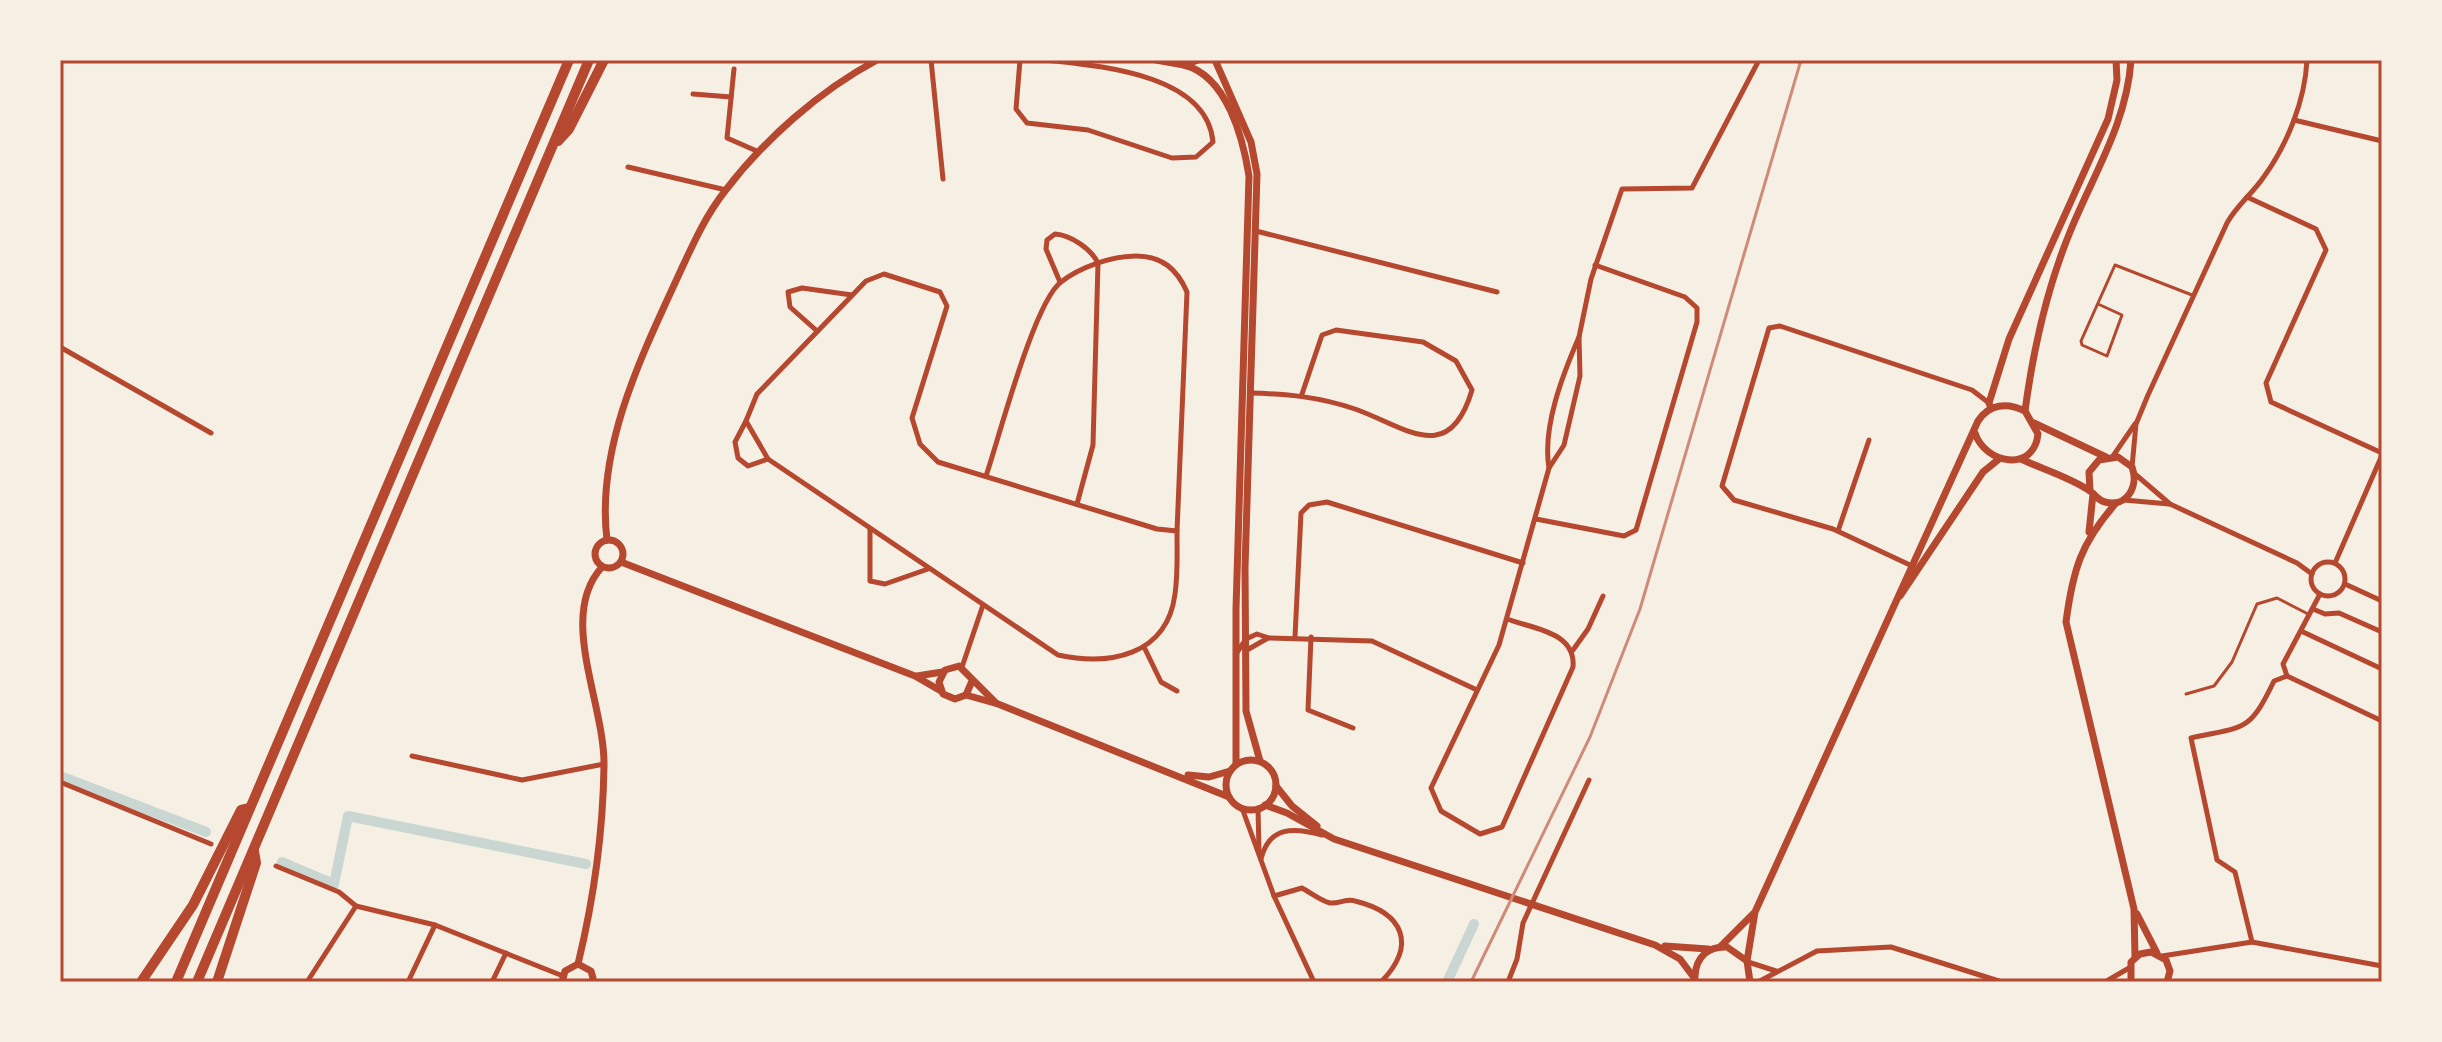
<svg xmlns="http://www.w3.org/2000/svg" width="2442" height="1042" font-family="'Nunito Sans',sans-serif">
<style>
.lines{fill:none;stroke-linecap:round;stroke-linejoin:round}
.canal{stroke:#c9d6d2;stroke-width:10}
.service{stroke:#b5482f;stroke-width:3}
.minor{stroke:#b5482f;stroke-width:5}
.tertiary{stroke:#b5482f;stroke-width:7}
.secondary{stroke:#b5482f;stroke-width:7}
.motorway{stroke:#b5482f;stroke-width:10}
.rail{stroke:#cf8b77;stroke-width:3}
.neatline{fill:none;stroke:#b5482f;stroke-width:3}
</style>
<rect width="100%" height="100%" fill="#f6efe4"/>
<g class="lines">
<g class="canal">
<polyline points="60,776 206,832"/>
<polyline points="282,862 334,884 348,816 586,864"/>
<polyline points="1447,982 1474,924"/>
</g>
<g class="service">
<polyline points="2098,304 2122,315 2107,356 2082,345 2081,341 2115,265 2192,295"/>
<polyline points="2186,694 2214,686 2232,662 2257,604 2277,598 2308,614"/>
</g>
<g class="minor">
<polyline points="931,60 943,179"/>
<path d="M1020,60L1016,109L1027,123L1088,130L1172,158L1196,157L1213,142C1207,74 1100,66 1046,60"/>
<polyline points="734,69 727,138 759,152"/>
<polyline points="693,94 731,97"/>
<polyline points="2294,120 2382,141"/>
<polyline points="628,167 726,190"/>
<polyline points="2247,197 2316,229 2326,250 2266,383 2271,402 2382,453"/>
<polyline points="1256,231 1497,292"/>
<path d="M884,274L940,292L947,306L912,418L920,444L938,462L1157,529L1177,531C1177,552 1178,574 1175,594C1167,656 1109,666 1058,655L768,459L746,421L757,394L866,281Z"/>
<path d="M1060,282L1046,249L1047,240L1055,234C1071,235 1091,249 1098,263L1093,445L1077,504"/>
<polyline points="817,331 790,307 788,292 802,288 852,295"/>
<polyline points="60,347 211,433"/>
<path d="M1251,393C1288,394 1320,397 1355,409C1404,426 1449,468 1472,390L1456,361L1423,342L1336,330L1322,335L1302,394"/>
<polyline points="746,421 735,442 738,458 748,466 768,459"/>
<polyline points="2113,456 2135,424"/>
<path d="M2132,467L2136,424L2148,395L2227,223C2237,205 2252,194 2263,178C2287,145 2305,101 2307,60"/>
<polyline points="1549,468 1564,445 1580,376 1579,337 1591,279 1622,189 1692,188 1759,60"/>
<polyline points="2135,474 2170,504 2297,563 2312,574"/>
<path d="M986,476C999,438 1034,302 1061,282C1080,267 1112,256 1136,256C1162,256 1177,269 1187,292L1177,531"/>
<polyline points="2124,500 2169,504"/>
<polyline points="1536,519 1624,536 1636,530 1697,322 1697,308 1685,297 1595,265"/>
<polyline points="870,529 870,581 885,584 928,569"/>
<polyline points="1838,531 1869,440"/>
<circle cx="2328" cy="579" r="17"/>
<polyline points="2335,563 2382,455"/>
<polyline points="1910,565 1833,529 1734,500 1722,486 1769,328 1780,326 1972,390 1989,403"/>
<polyline points="2345,584 2382,601"/>
<polyline points="2313,609 2325,614 2339,613 2382,632"/>
<path d="M1507,619C1534,629 1576,632 1573,667L1502,827L1480,834L1441,811L1431,788L1499,645L1549,468C1542,427 1563,374 1579,337"/>
<polyline points="2301,631 2382,669"/>
<polyline points="1295,637 1301,513 1309,505 1327,502 1523,563"/>
<polyline points="1311,637 1308,710 1353,728"/>
<polyline points="1145,649 1161,682 1177,691"/>
<polyline points="1247,650 1268,638"/>
<polyline points="1573,650 1588,629 1603,596"/>
<polyline points="1236,654 1246,639 1257,634 1269,638 1372,641 1477,690"/>
<polyline points="962,667 983,605"/>
<polyline points="2287,676 2382,721"/>
<polyline points="2287,676 2283,664 2320,594"/>
<polyline points="412,756 522,780 604,764"/>
<polyline points="60,782 211,844"/>
<polyline points="1242,808 1274,896 1314,982"/>
<polyline points="1258,808 1259,851"/>
<path d="M1261,859C1269,826 1294,827 1322,835"/>
<polyline points="276,866 339,892 356,906 435,925 563,976"/>
<path d="M1274,896L1302,888C1311,893 1321,901 1330,903C1339,904 1347,898 1355,901C1404,913 1417,945 1381,982"/>
<path d="M2252,942L2235,872L2217,860L2191,738C2245,726 2249,733 2274,681L2287,676"/>
<polyline points="2162,956 2252,942 2382,966"/>
<polyline points="1748,962 1776,971"/>
<polyline points="307,982 356,906"/>
<polyline points="408,982 435,925"/>
<polyline points="492,982 506,953"/>
<polyline points="1508,982 1517,959 1523,923 1589,780"/>
<polyline points="1758,982 1817,951 1891,947 2002,982"/>
<polyline points="2105,982 2129,968"/>
</g>
<g class="tertiary">
<polyline points="2034,423 2106,457"/>
<path d="M2021,459C2042,469 2070,477 2090,491C2095,494 2097,500 2105,502C2127,508 2139,486 2132,467L2118,457L2099,460L2089,472L2090,491"/>
<path d="M2116,503C2081,543 2073,569 2066,622L2134,909L2135,957"/>
<polyline points="2089,532 2093,494"/>
<circle cx="609" cy="554" r="14"/>
<path d="M607,540C596,451 639,361 675,283C690,251 703,219 725,191C764,140 819,91 877,60"/>
<polyline points="621,562 915,676 941,691"/>
<polyline points="917,676 942,672"/>
<polyline points="972,681 966,695 955,699 943,694 939,682 945,670 959,666 996,703"/>
<polyline points="966,695 998,704 1229,797"/>
<polyline points="1188,775 1209,777 1230,771"/>
<polyline points="2137,914 2157,953"/>
<path d="M578,964C594,898 603,834 604,766C605,703 557,616 602,567"/>
<polyline points="562,982 565,971 578,964 591,971 594,982"/>
<polyline points="2131,982 2131,962 2140,954 2151,952 2166,960 2170,971 2167,982"/>
</g>
<g class="secondary">
<polyline points="1156,60 1184,65 1198,60"/>
<polyline points="1215,60 1251,142 1257,174 1245,568 1246,711 1260,761"/>
<path d="M1184,65C1227,76 1243,138 1249,176L1236,609V764"/>
<polyline points="1991,408 1989,403 2009,339 2108,119 2117,80 2116,60"/>
<path d="M2025,411C2033,351 2047,288 2070,232C2093,175 2127,123 2131,60"/>
<polyline points="1900,596 1983,472 1999,459"/>
<circle cx="1251" cy="785" r="25"/>
<polyline points="1276,786 1292,806 1317,826"/>
<polyline points="1265,805 1287,813 1334,839 1655,945 1680,959 1695,979"/>
<polyline points="1665,946 1708,949"/>
<polyline points="1721,946 1753,914"/>
<path d="M1747,961L1755,912L1978,421C1989,404 2007,402 2025,411L2038,434C2034,473 1985,464 1975,433"/>
<path d="M1695,976C1696,957 1708,946 1727,947L1747,961L1750,982"/>
</g>
<g class="motorway">
<polyline points="558,141 569,129 604,60"/>
<polyline points="141,982 193,905 241,810 250,808"/>
<polyline points="176,982 569,60"/>
<polyline points="197,982 589,60"/>
<polyline points="217,982 256,863 254,851"/>
</g>
<polyline class="rail" points="1471,982 1590,737 1640,609 1801,60"/>
</g>
<rect width="2442" height="1042" fill="none" stroke="#f6efe4" stroke-width="124"/>
<rect x="62" y="62" width="2318" height="918" class="neatline"/>
</svg>
